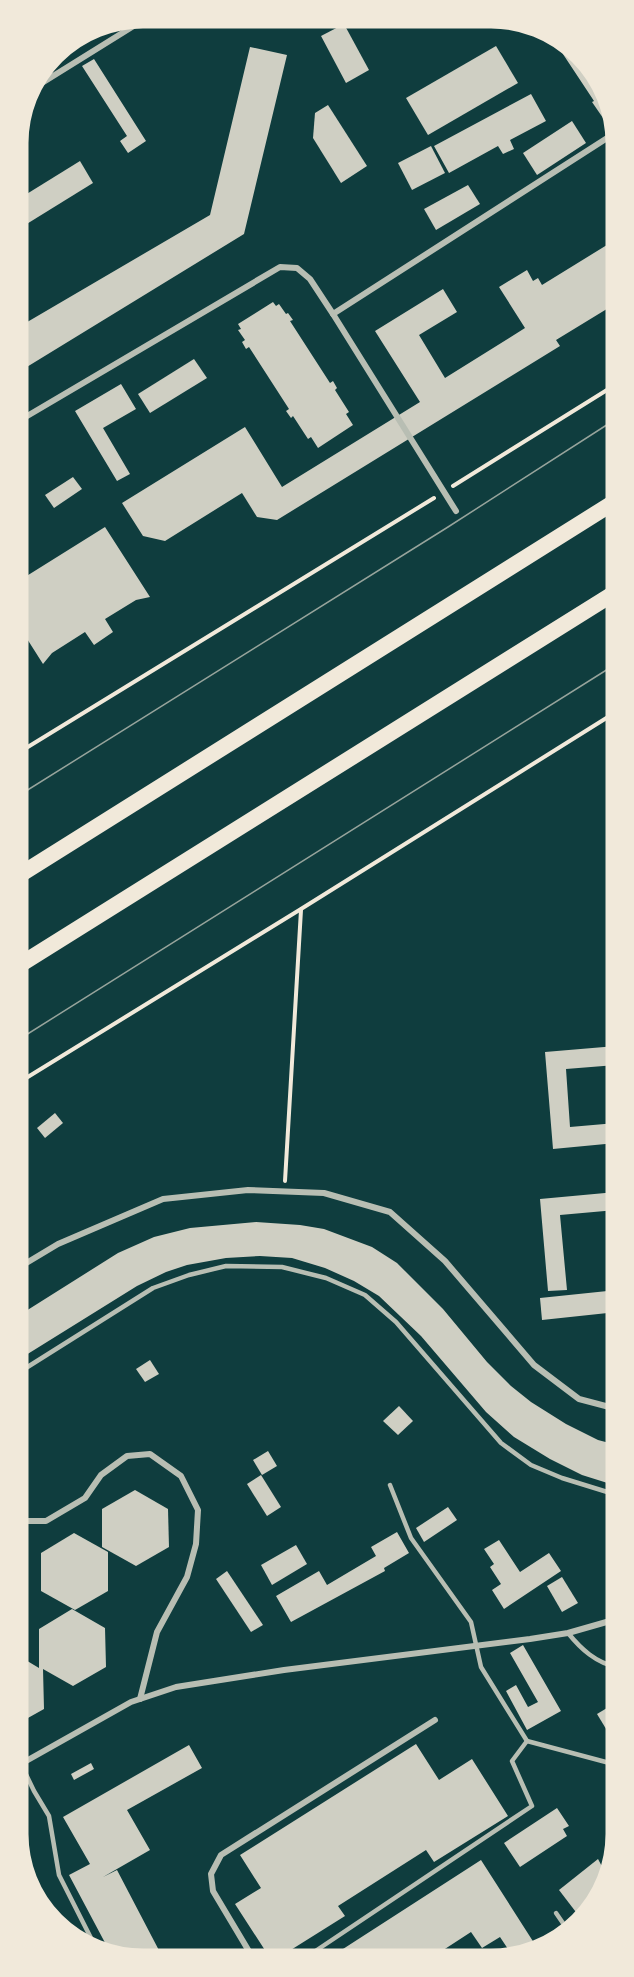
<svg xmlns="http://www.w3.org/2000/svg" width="634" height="1977" font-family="Cabin,sans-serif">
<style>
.building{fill:#cfcfc3}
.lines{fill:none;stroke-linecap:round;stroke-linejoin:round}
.path{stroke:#f1e9da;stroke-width:4}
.service{stroke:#b8beb3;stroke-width:4.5}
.minor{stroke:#b8beb3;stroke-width:6}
.trunk{stroke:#f1e9da;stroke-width:16}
.tram{stroke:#97a49c;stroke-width:1.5}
.rim{fill:none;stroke:#f1e9da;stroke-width:3}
</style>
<rect width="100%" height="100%" fill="#0f3d3e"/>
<g class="building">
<polygon points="344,24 369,70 346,83 321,36"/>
<polygon points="553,39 581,54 615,119 615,124 613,126 606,116 603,118 592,102 594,101"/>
<polygon points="496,46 518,83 428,135 406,98"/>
<polygon points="250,47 287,55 244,234 17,373 17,328 210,215"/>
<polygon points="94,59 146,141 128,153 120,141 127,136 82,66"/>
<polygon points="531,94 546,121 510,140 514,149 503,154 498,146 449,173 434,146"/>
<polygon points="328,105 367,166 341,183 313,138 315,113"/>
<polygon points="572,121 586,143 537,175 523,153"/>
<polygon points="431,146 445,173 412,190 398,163"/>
<polygon points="80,161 93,183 17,230 17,200"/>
<polygon points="468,185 480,204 436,230 424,209"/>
<polygon points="615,240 615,304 556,340 560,346 277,520 257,517 242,493 165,541 143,536 122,503 245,427 282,487 420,402 375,331 443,289 457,312 419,335 445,378 525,328 499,287 527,270 533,281 538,278 542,285"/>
<polygon points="273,302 276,306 279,304 286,314 288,313 293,320 290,321 330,383 333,381 337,388 335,390 349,412 346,414 353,425 318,448 311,437 308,439 293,416 291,418 286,411 289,409 249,347 246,349 242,342 245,340 238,330 241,329 238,324"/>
<polygon points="194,359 207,378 150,413 138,394"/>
<polygon points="121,384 136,409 103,428 130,474 117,481 75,411"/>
<polygon points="73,477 82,489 54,508 45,495"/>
<polygon points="105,527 150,597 136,600 105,619 113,632 94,645 85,632 52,653 43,664 17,623 17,582"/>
<polygon points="616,1046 616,1065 566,1069 570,1127 616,1123 616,1143 553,1149 545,1052"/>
<polygon points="55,1113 63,1123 45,1138 37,1128"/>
<polygon points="616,1192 616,1210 560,1215 567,1290 548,1291 540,1199"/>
<polygon points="256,1222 300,1225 324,1229 372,1247 397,1263 443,1309 487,1362 511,1386 531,1402 566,1424 598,1440 617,1445 617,1486 582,1475 550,1459 514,1437 486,1412 421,1336 379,1296 354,1281 325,1268 292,1258 260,1256 226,1258 187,1265 166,1272 137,1286 18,1360 18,1316 118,1253 154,1237 190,1228"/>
<polygon points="617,1290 617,1312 542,1320 540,1298"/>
<polygon points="150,1360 159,1374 145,1382 136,1369"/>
<polygon points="399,1406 413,1421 398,1435 383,1421"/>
<polygon points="268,1451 277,1466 262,1475 253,1460"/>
<polygon points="261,1475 281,1507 267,1516 247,1484"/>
<polygon points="135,1490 168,1509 169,1547 136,1566 102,1547 102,1509"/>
<polygon points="448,1507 457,1520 424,1542 416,1528"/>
<polygon points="397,1532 409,1553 384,1568 385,1571 291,1622 276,1596 319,1571 327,1585 376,1556 371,1547"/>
<polygon points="74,1533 108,1552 108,1591 75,1610 41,1591 41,1553"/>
<polygon points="499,1540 520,1572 549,1553 561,1571 504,1609 492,1590 501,1584 490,1567 494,1564 484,1549"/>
<polygon points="296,1545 307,1564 272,1585 261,1565"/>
<polygon points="227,1571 263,1625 251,1632 216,1579"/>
<polygon points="562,1577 578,1603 562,1612 547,1586"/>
<polygon points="72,1609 105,1628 106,1667 73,1686 43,1669 44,1709 19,1723 19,1656 39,1668 39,1629"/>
<polygon points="523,1645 561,1711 527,1730 506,1691 516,1685 528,1707 538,1702 510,1653"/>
<polygon points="617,1702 617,1747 597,1714"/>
<polygon points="416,1744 439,1780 472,1759 508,1816 434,1862 426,1850 338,1906 345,1916 278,1958 270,1958 235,1904 261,1888 240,1855"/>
<polygon points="189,1745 202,1768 127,1810 150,1850 103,1877 117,1870 163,1958 118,1958 111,1954 69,1875 90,1864 63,1817"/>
<polygon points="91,1763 94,1769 74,1780 71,1774"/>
<polygon points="557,1808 569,1826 563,1829 567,1836 520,1867 504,1843"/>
<polygon points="598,1859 605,1872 586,1918 582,1920 559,1890"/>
<polygon points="481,1860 536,1946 514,1958 500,1937 482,1948 471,1932 431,1958 329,1958"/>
</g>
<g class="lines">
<g class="path">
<polyline points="453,486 615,385"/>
<polyline points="18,753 434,498"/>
<polyline points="18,1083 301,909 616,712"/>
<polyline points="285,1181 301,910"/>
</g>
<g class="service">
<polyline points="18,1373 153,1288 189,1275 226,1266 282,1267 326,1278 365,1295 396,1322 501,1443 531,1465 562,1478 617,1495"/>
<polyline points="390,1485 411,1538 471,1622 481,1667 527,1741 617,1765"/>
<path d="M568,1633C581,1649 596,1663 617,1667"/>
<polyline points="21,1764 34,1791 49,1816 59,1875 95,1946"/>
<polyline points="556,1913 567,1929"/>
<polyline points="305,1958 532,1806 512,1761 527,1741"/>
</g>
<g class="minor">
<polyline points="29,91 148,17"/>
<polyline points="17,422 280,267 297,268 310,279 333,314"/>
<polyline points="456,511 333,314 615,133"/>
<polyline points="18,1268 58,1244 163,1199 248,1190 324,1193 390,1212 445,1261 534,1365 579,1399 617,1409"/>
<polyline points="18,1523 19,1521 46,1521 85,1498 101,1475 127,1456 150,1454 181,1476 198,1510 196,1544 187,1577 157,1632 140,1699"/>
<polyline points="19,1765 131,1702 176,1687 284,1670 530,1639 568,1633 617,1619"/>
<polyline points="253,1958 213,1891 211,1874 221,1855 435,1720"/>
</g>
<g class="trunk">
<polyline points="18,876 616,501"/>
<polyline points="18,966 616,592"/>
</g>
<g class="tram">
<polyline points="18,796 448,527 616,419"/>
<polyline points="18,1040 616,664"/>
</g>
</g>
<path d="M0 0H634V1977H0ZM143 27H491A116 116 0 0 1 607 143V1834A116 116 0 0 1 491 1950H143A116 116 0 0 1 27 1834V143A116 116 0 0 1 143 27Z" fill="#f1e9da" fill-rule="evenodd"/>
<path class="rim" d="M143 27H491A116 116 0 0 1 607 143V1834A116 116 0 0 1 491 1950H143A116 116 0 0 1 27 1834V143A116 116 0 0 1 143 27Z"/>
</svg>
